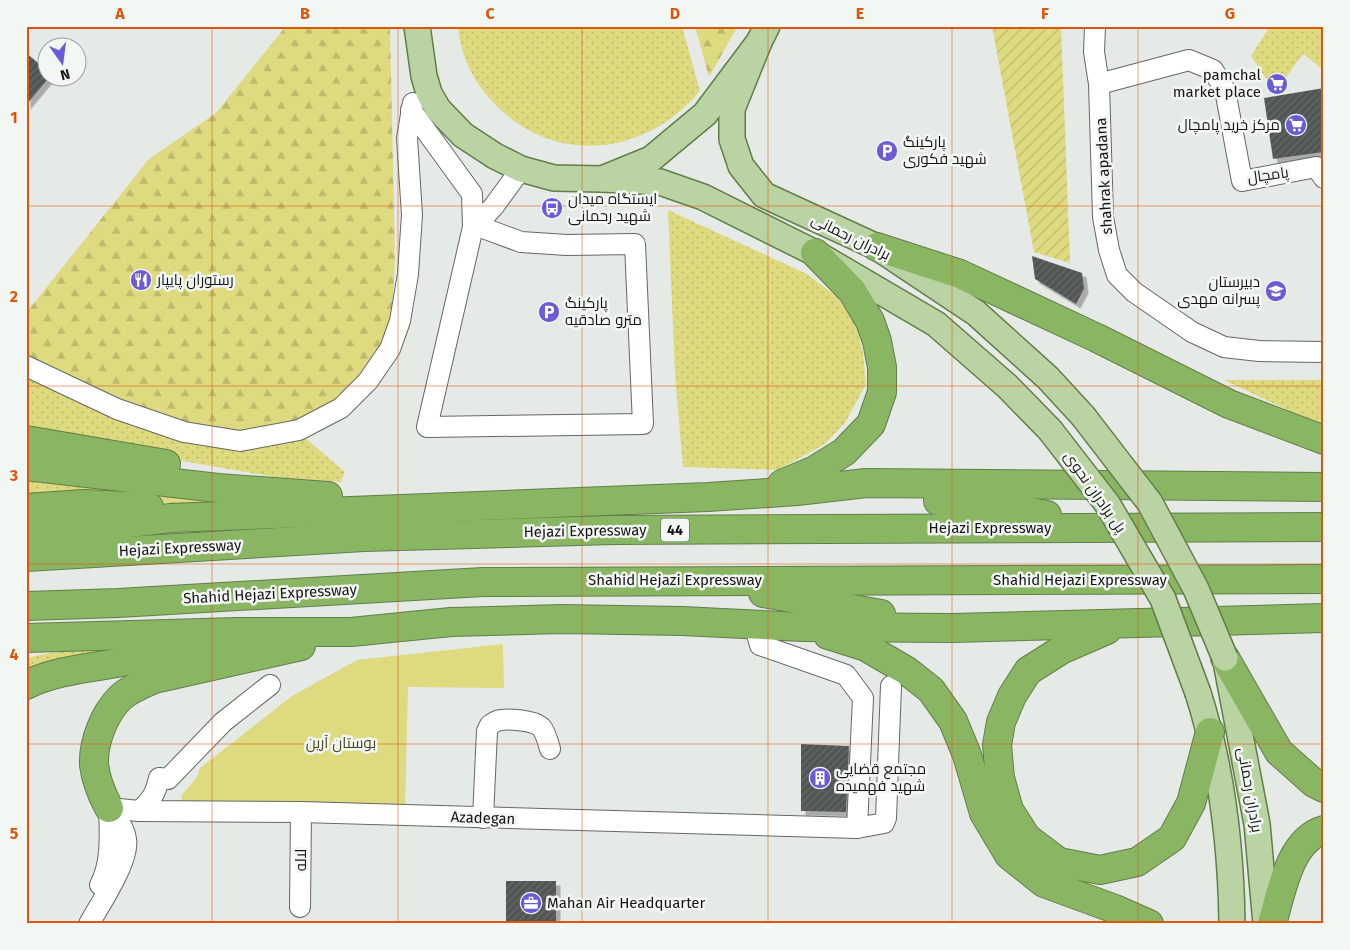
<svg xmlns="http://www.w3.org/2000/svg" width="1350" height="950" font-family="'Fira Sans',Cairo,sans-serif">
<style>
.grass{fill:url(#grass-dots)}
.forest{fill:url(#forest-firs)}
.park{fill:#deda7f}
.garden{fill:url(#garden-furrows)}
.building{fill:url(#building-hatch);filter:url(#shadow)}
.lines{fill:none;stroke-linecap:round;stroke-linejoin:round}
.minor-casing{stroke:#646865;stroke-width:22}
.major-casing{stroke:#617e48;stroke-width:28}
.highway-casing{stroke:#617e48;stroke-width:30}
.minor{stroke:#fff;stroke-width:20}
.major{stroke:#b9d3a2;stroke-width:25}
.highway{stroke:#8ab664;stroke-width:28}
.major-bridge-casing{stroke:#617e48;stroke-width:28;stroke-linecap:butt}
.major-bridge{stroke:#b9d3a2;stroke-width:25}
.grid{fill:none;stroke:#dd560c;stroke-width:1;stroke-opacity:0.55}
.labels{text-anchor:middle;stroke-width:5;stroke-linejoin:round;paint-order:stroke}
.shield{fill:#f3f7f4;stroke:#575a58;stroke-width:1}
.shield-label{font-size:14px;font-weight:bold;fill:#141615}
.poi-label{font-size:15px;fill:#141615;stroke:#f3f7f4;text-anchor:start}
.street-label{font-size:15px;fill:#141615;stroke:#f3f7f4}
.park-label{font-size:15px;fill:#4a481f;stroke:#f3f7f4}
.neatline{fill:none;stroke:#dd560c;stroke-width:2}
.grid-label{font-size:16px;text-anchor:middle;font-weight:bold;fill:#dd560c}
</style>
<defs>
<pattern id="grass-dots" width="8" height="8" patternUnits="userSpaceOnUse" patternTransform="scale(1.25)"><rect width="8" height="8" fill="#deda7f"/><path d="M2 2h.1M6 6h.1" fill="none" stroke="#beba6d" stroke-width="1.8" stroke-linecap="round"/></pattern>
<pattern id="forest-firs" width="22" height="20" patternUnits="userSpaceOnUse" patternTransform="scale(1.25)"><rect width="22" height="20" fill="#deda7f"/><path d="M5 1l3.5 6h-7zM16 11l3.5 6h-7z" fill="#beba6d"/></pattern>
<pattern id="garden-furrows" width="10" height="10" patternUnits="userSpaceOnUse" patternTransform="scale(1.25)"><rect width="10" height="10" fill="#deda7f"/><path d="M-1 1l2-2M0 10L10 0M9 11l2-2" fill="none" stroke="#beba6d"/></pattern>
<pattern id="building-hatch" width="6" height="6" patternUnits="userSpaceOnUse" patternTransform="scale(1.25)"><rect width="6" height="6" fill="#515655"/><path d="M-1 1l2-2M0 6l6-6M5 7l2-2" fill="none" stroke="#666a69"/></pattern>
<filter id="shadow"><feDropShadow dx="4.5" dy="4.5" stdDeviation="0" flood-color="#0004"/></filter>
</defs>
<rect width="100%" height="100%" fill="#e6eae7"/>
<g class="grass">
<path d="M458,26H682L700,91C645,157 552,167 492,101C473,81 460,54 458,26Z"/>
<polygon points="1270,26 1324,26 1324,71 1304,54 1296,63 1284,81 1269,83 1251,56"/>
<polygon points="668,210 807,274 836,296 856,323 863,353 866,384 845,423 825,444 778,470 683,467 675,374"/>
<polygon points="26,377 99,411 244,446 272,445 304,437 345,472 341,482 275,477 26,434"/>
<polygon points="1224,380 1324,380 1324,424 1294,413"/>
<polygon points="26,475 269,502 196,505 124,500 26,504"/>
<path d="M238,639L26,675V658C92,643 170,643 238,639Z"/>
</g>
<g class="forest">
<polygon points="286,26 390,26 395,259 391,332 359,377 330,404 297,421 240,431 192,428 98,394 26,357 26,313 149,159 216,113"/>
<polygon points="695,26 738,26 709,77"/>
</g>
<polygon class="park" points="503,644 504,688 408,687 405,807 184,806 181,796 197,777 200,768 292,696 357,660"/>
<polygon class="garden" points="992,26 1061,26 1070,263 1034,252"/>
<g class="building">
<polygon points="26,53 48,71 48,79 26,105"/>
<polygon points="1324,88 1324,152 1273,159 1264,98"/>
<polygon points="1032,256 1082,273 1084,289 1076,304 1035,279"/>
<polygon points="801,744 849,746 846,812 801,811"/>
<rect x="506" y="881" width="50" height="43"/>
</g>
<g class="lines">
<g class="minor-casing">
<g id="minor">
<polyline points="1095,26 1094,52 1099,84 1103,217 1109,250 1117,275 1134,292 1192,332 1224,347 1259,351 1324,352"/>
<polyline points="1099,84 1189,60 1213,70 1225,90 1242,181 1316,167 1324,178"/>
<polyline points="411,110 472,194 473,227 427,427 643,424 635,244 567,245 521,242 483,228 483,218 494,206 521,169"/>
<polyline points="26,366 117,409 184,432 240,441 299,430 341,408 368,381 390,349 400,321 408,274 412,215 407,138 413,103"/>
<polyline points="754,624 760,645 846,675 863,698 857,828"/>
<polyline points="109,808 139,811 301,812 857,828 884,823 886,818 891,686"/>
<path d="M139,811C151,801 156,793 159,778L168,779L223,722L270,685"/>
<path d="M483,818L487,731L490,725C492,724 494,722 497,721C506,718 533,720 541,727C546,733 548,742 550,749"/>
<path d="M100,885C112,863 110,832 109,808"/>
<polyline points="300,907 301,812"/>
<path d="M89,924C100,904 130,860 126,839C124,827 117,818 109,808"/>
</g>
</g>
<g class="major-casing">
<g id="major">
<polyline points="417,26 424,76 429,93 438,109 463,135 495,156 521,169 554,178 602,179 651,159 705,114 759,42 767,26"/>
<polyline points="759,42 732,109 732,139 741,166 764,195 877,247 976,313 1048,378 1083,416"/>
<polyline points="602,179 660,182 703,197 815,253 936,324 1007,386 1050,430"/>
<polyline points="1227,667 1257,824 1266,924"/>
<path d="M1198,693C1222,768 1231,845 1232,924"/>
</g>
</g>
<g class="highway-casing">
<g id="highway">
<polyline points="877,247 960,274 1097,338 1229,404 1324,440"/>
<polyline points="26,440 166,464"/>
<polyline points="26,466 218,488 328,496"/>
<polyline points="782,484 815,470 844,452 871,424 882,392 882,367 877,341 870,321 852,291 815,253"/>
<polyline points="938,501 989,504 1047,515"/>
<polyline points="26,508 83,504 149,507"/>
<polyline points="26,535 171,518 708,497 797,491 866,483 1324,487"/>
<polyline points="26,557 364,537 614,530 1324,527"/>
<polyline points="763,593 881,614"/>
<polyline points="26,606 118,603 483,582 1324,579"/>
<polyline points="1107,630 1061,650 1028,671 1012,696 1001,722 997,745 1000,778 1009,810 1027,838 1059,862 1100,870 1137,862 1172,838 1191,803 1210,732"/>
<polyline points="828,635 866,647 907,671 931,690 953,721 967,755 984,813 1009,855 1044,883 1115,909 1149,924"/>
<polyline points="26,638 238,632 351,632 451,622 562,619 682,621 803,627 953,628 1324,618"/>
<polyline points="1225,658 1279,752 1314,783 1324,788"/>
<path d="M26,685C50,673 79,669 105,665C146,657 189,651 231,649"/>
<path d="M109,808C102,795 96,780 94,765C93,742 104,714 120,698C129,689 143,684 154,679L301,646"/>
<path d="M1272,924C1281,894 1289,840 1324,830"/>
</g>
</g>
<use href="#minor" class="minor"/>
<use href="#major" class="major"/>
<use href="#highway" class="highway"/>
<g class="major-bridge-casing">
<g id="major-bridge">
<polyline points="1083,416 1150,503 1196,589 1225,658"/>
<polyline points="1050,430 1108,505 1163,599 1198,693"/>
</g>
</g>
<use href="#major-bridge" class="major-bridge"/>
</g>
<path class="grid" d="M212,26V924M398,26V924M582,26V924M768,26V924M952,26V924M1138,26V924M26,206H1324M26,386H1324M26,564H1324M26,744H1324"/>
<defs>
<g id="supermarket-disc" transform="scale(1.125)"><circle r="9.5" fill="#6b5bd5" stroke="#f3f7f4"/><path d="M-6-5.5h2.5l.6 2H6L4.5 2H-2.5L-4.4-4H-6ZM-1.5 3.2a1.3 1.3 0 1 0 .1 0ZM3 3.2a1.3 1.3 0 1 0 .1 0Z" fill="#fff"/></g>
<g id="parking-disc" transform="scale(1.125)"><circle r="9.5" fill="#6b5bd5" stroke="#f3f7f4"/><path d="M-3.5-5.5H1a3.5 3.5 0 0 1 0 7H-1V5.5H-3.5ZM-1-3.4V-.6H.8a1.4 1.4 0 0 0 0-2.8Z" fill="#fff"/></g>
<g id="bus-disc" transform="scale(1.125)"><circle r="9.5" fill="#6b5bd5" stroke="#f3f7f4"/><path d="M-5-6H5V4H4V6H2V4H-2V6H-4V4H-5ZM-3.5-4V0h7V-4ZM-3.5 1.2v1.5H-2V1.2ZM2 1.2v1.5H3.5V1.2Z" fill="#fff"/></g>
<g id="restaurant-disc" transform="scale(1.125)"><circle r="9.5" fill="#6b5bd5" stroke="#f3f7f4"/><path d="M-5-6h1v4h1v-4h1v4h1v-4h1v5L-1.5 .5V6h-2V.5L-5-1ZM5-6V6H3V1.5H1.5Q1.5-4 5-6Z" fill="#fff"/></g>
<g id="school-disc" transform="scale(1.125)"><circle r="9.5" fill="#6b5bd5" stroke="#f3f7f4"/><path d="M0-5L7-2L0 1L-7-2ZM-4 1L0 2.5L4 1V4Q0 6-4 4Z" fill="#fff"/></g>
<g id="building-disc" transform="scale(1.125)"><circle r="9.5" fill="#6b5bd5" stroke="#f3f7f4"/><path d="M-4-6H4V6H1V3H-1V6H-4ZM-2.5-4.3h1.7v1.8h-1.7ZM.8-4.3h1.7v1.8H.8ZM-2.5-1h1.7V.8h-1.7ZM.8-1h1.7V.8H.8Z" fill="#fff"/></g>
<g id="office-disc" transform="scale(1.125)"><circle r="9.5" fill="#6b5bd5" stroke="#f3f7f4"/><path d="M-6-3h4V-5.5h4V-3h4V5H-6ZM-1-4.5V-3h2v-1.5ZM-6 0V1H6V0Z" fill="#fff"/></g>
</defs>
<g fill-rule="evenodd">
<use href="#supermarket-disc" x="1277" y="84"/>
<use href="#supermarket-disc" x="1296" y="125"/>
<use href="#parking-disc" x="887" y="151"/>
<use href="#bus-disc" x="552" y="208"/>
<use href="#restaurant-disc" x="141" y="280"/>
<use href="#school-disc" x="1276" y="291"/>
<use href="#parking-disc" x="549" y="312"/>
<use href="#building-disc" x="820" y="778"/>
<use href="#office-disc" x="531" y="903"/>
</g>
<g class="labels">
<rect class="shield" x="661" y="518.5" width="28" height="23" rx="4"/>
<g class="shield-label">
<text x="675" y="535">44</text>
</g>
<g class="poi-label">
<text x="1261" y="80" text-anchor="end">pamchal<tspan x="1261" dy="17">market place</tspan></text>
<text x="1280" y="130" text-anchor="end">مرکز خرید پامچال</text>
<text x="903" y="147">پارکینگ<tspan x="903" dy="17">شهید فکوری</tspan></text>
<text x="568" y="204">ایستگاه میدان<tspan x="568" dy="17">شهید رحمانی</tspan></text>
<text x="157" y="285">رستوران پایپار</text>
<text x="1260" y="287" text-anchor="end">دبیرستان<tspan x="1260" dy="17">پسرانه مهدی</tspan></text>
<text x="565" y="308">پارکینگ<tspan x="565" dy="17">مترو صادقیه</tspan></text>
<text x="836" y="774">مجتمع قضایی<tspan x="836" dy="17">شهید فهمیده</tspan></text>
<text x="547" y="908">Mahan Air Headquarter</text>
</g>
<g class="street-label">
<text transform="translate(1268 175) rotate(-8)" y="5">پامچال</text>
<text transform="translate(1104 176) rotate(-93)" y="5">shahrak apadana</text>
<text transform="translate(851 237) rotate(26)" y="5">برادران رحمانی</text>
<text transform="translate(1095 492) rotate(55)" y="5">پل برادران نحوی</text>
<text x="990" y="533">Hejazi Expressway</text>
<text transform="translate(585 531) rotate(-1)" y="5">Hejazi Expressway</text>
<text transform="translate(180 548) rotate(-3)" y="5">Hejazi Expressway</text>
<text x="675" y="585">Shahid Hejazi Expressway</text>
<text x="1080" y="585">Shahid Hejazi Expressway</text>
<text transform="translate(270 594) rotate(-3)" y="5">Shahid Hejazi Expressway</text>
<text transform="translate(1250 790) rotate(80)" y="5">برادران رحمانی</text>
<text transform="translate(483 818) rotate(2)" y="5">Azadegan</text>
<text transform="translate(301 860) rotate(-90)" y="5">لاله</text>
</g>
<g class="park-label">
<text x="341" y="748">بوستان آرین</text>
</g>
</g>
<rect width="1350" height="950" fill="none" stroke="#f3f7f4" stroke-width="55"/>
<g transform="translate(62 62) rotate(166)"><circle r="24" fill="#f3f7f4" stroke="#9a9d9b"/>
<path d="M0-4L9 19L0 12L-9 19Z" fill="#6b5bd5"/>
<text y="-8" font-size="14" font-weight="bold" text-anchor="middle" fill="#141615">N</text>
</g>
<rect x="28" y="28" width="1294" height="894" class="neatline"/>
<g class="grid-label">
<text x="120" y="19">A</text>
<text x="305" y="19">B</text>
<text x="490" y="19">C</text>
<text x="675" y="19">D</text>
<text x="860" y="19">E</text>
<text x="1045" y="19">F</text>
<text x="1230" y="19">G</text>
<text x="14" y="123">1</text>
<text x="14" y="302">2</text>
<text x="14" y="481">3</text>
<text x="14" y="660">4</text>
<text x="14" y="839">5</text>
</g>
</svg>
